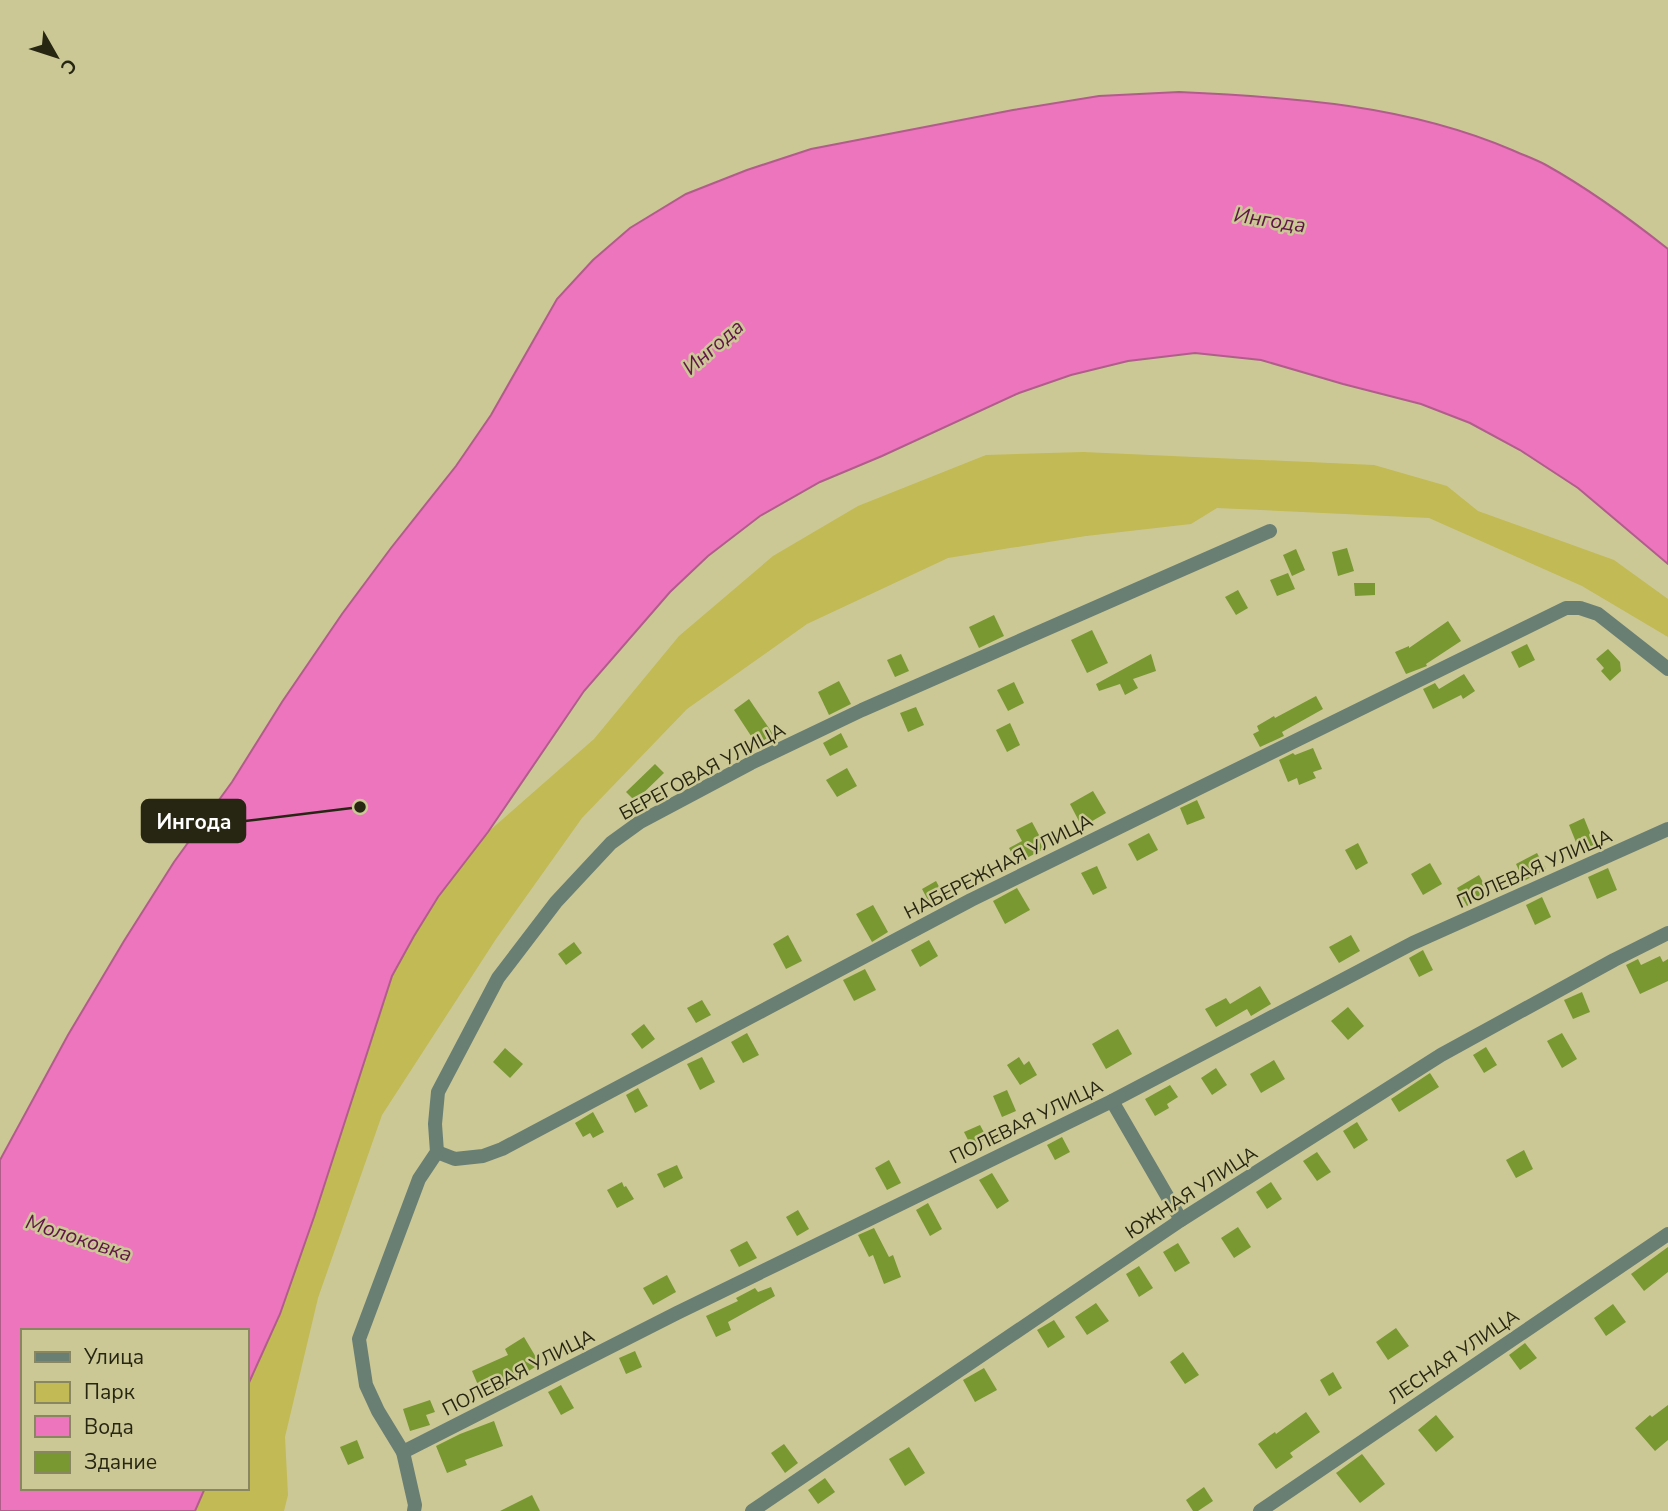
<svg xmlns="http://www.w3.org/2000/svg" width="1668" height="1511" font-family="'Nunito Sans',sans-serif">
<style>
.green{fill:#c2ba54}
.water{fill:#ec75be;stroke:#b15d8a;stroke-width:2}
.building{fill:#799831}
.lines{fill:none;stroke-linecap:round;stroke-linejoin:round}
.minor{stroke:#697f74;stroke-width:14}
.labels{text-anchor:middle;stroke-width:5;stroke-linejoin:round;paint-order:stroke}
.street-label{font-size:19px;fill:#272612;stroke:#cbc896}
.water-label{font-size:21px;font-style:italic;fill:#601647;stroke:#cbc896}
.leader{fill:none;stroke:#272612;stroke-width:2.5}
.callout-dot{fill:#272612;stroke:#cbc896;stroke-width:2.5}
.callout{fill:#272612;stroke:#272612;stroke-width:2.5}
.callout-label{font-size:21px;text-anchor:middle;font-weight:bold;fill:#fff}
</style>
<rect width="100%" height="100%" fill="#cbc896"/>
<polygon class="green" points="1083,452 1374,465 1447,486 1478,511 1614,560 1668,599 1668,637 1582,586 1429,518 1217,508 1191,524 1086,536 948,558 807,624 687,709 582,818 496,939 382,1115 318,1298 285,1437 288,1495 284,1511 195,1511 205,1488 247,1488 247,1387 280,1314 314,1217 392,976 414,936 438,897 488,832 594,739 679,636 773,556 858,506 986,455"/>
<path class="water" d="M1179,92C1292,97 1407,105 1512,150C1523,155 1535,159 1546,165C1589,189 1630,219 1668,249V564L1578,488L1520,450L1470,423L1421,404L1343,384L1261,360L1195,353L1128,361L1071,375L1019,393L882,456L820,482L760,516L708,556L670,592L584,691L488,832L438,897L414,936L392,976L314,1217L280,1314L247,1387V1331H23V1488H205L195,1511H0V1160L68,1035L124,941L174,862L232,782L282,702L342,614L391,548L456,466L491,415L557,299L593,260L630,228L686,194L747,170L811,149L1013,110L1099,96Z"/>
<g class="building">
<polygon points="1347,548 1354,571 1338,576 1332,552"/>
<polygon points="1296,549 1305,570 1292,576 1283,555"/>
<polygon points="1288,573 1295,589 1277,596 1270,580"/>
<polygon points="1354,583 1375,583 1375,595 1355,596"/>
<polygon points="1238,590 1248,608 1236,615 1225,597"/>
<polygon points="994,615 1004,636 979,648 969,627"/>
<polygon points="1448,621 1461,641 1426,664 1427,666 1406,674 1395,652 1409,646 1409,648"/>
<polygon points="1092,630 1108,663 1087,673 1071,640"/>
<polygon points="1527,644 1535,660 1519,668 1511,652"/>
<polygon points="1608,649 1620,662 1621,671 1610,681 1601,671 1604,668 1596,659"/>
<polygon points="901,654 909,671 895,677 887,660"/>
<polygon points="1151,654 1156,671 1133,679 1138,688 1125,695 1120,684 1099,691 1096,684"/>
<polygon points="1464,674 1475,691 1463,699 1461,695 1433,709 1423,689 1435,683 1439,689"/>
<polygon points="839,681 851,704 829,715 818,692"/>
<polygon points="1014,682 1024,703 1008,711 997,690"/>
<polygon points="1316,696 1323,709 1282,732 1284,736 1260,747 1253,734 1259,731 1257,726 1274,716 1275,718"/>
<polygon points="749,699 773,734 757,745 734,710"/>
<polygon points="916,707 924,725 908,732 900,713"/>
<polygon points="1010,723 1020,745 1007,752 996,730"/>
<polygon points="841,733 848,747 830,756 823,743"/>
<polygon points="1313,748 1322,769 1313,772 1316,778 1299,785 1297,778 1288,782 1279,760 1293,753 1295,755"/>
<polygon points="655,764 664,773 635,801 626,792"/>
<polygon points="847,768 857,786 837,797 826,780"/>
<polygon points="1093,791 1106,813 1082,827 1070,804"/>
<polygon points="1197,800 1205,818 1187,825 1180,808"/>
<polygon points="1584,818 1595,845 1580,852 1569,825"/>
<polygon points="1032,822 1046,848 1017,863 1009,848 1022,841 1016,830"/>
<polygon points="1149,833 1158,850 1137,861 1128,844"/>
<polygon points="1358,843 1368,863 1356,870 1345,850"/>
<polygon points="1537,853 1546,869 1524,881 1516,864"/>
<polygon points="1430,863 1442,884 1423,895 1411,874"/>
<polygon points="1097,866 1107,888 1093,895 1081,873"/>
<polygon points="1608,868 1617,890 1597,899 1588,877"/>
<polygon points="1479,875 1489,893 1467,906 1457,888"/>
<polygon points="936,881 944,896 930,904 922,889"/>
<polygon points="1017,888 1030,910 1005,924 993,901"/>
<polygon points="1542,897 1551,917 1535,925 1526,905"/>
<polygon points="873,905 888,932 872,942 856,914"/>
<polygon points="788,935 802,961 786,969 773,944"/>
<polygon points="1351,935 1360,951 1339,963 1329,947"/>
<polygon points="929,940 938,956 920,967 911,950"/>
<polygon points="574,942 582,953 566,965 558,954"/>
<polygon points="1423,950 1433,970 1419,977 1409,958"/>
<polygon points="1660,956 1663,962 1668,959 1668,981 1640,994 1626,965 1638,959 1641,965"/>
<polygon points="865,969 876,990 854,1001 843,980"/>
<polygon points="1260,986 1271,1004 1251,1016 1247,1009 1216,1027 1205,1009 1226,998 1230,1004"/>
<polygon points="1582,992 1590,1012 1573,1019 1564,1000"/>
<polygon points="702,1000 711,1015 696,1023 687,1008"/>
<polygon points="1348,1007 1364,1026 1348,1040 1331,1021"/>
<polygon points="644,1024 655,1039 642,1049 631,1034"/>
<polygon points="1118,1029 1132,1054 1106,1069 1092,1044"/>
<polygon points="747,1033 759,1055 743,1063 731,1042"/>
<polygon points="1562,1033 1577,1059 1562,1068 1547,1041"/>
<polygon points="1486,1047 1497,1065 1484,1073 1473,1055"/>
<polygon points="505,1048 523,1064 510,1078 493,1062"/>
<polygon points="702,1057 715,1082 700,1090 687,1064"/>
<polygon points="1019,1057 1024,1065 1029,1061 1037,1075 1020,1085 1007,1065"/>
<polygon points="1274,1060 1285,1079 1261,1093 1250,1074"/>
<polygon points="1216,1068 1227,1085 1212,1095 1201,1078"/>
<polygon points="1430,1073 1439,1087 1399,1112 1391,1099"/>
<polygon points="1170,1085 1178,1097 1167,1104 1169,1108 1155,1116 1145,1099"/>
<polygon points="638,1088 648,1106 635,1113 626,1095"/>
<polygon points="1007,1090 1016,1111 1002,1117 993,1096"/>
<polygon points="593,1112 604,1132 593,1138 590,1133 583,1137 575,1123"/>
<polygon points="1357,1122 1368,1140 1354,1149 1343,1131"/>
<polygon points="980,1125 987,1138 971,1146 964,1132"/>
<polygon points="1062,1137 1070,1152 1055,1160 1047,1145"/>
<polygon points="1524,1150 1533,1169 1516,1178 1506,1160"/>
<polygon points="1317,1152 1331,1172 1317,1181 1303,1161"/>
<polygon points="889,1160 901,1183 887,1190 875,1168"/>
<polygon points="677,1165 683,1178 664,1188 657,1174"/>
<polygon points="992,1173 1009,1201 997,1209 979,1180"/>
<polygon points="622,1182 624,1187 626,1186 634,1199 617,1208 607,1190"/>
<polygon points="1271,1182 1282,1199 1267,1209 1256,1192"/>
<polygon points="928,1203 942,1229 930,1236 916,1210"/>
<polygon points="798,1210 809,1229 797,1236 786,1217"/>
<polygon points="1238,1227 1251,1247 1234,1258 1221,1238"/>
<polygon points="874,1228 889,1257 893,1255 901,1277 884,1284 873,1255 869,1257 858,1235"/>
<polygon points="747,1241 757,1258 739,1267 730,1250"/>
<polygon points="1178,1243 1190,1263 1175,1272 1163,1252"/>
<polygon points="1668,1247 1668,1272 1644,1291 1631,1274"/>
<polygon points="1139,1266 1153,1288 1139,1297 1126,1274"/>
<polygon points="667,1275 676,1292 653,1305 643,1288"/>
<polygon points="771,1287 775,1296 728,1322 731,1330 716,1337 706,1316 738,1301 736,1298 755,1288 758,1292"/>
<polygon points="1096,1303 1109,1321 1087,1335 1075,1317"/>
<polygon points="1613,1304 1626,1322 1606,1336 1594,1318"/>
<polygon points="1054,1320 1065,1337 1048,1348 1037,1330"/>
<polygon points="1396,1328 1409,1346 1388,1360 1376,1342"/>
<polygon points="524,1337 540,1364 509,1383 510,1387 484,1399 472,1371 508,1355 505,1349"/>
<polygon points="1525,1343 1537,1358 1520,1370 1509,1355"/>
<polygon points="635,1351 642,1367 626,1374 619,1358"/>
<polygon points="1183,1352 1199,1375 1185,1384 1170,1362"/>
<polygon points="984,1368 997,1390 975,1402 963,1380"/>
<polygon points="1333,1372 1342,1388 1329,1396 1320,1380"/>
<polygon points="561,1385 574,1408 561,1415 548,1392"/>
<polygon points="430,1400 435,1412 426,1415 430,1425 410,1431 403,1409"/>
<polygon points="1668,1405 1668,1440 1655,1451 1635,1428 1650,1415 1652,1417"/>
<polygon points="1306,1412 1320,1432 1290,1453 1293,1457 1276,1469 1258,1444 1275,1432 1276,1434"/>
<polygon points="1436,1415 1454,1437 1436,1452 1418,1430"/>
<polygon points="494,1421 503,1446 465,1460 467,1465 447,1473 436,1446 460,1434"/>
<polygon points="357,1440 364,1458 348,1465 340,1447"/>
<polygon points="784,1444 798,1463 785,1473 771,1453"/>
<polygon points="909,1447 925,1473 905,1486 889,1459"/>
<polygon points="1362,1454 1385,1484 1360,1503 1336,1473"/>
<polygon points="825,1478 835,1492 818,1504 808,1490"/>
<polygon points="1204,1487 1213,1501 1198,1511 1193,1511 1186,1500"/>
<polygon points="532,1495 540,1511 500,1511"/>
</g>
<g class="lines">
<g class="minor">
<polyline points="1112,1101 1181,1220"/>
<polyline points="437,1152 455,1159 483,1156 502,1149 971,900 1566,608 1580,608 1598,614 1668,669"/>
<polyline points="403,1452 677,1313 1112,1101 1413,943 1668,829"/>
<polyline points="414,1511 415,1505 403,1452 378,1411 366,1385 359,1339 419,1179 437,1152 435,1124 438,1092 498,978 556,902 611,843 640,822 751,763 862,710 1270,531"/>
<polyline points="752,1511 1181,1220 1441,1055 1614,960 1668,933"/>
<polyline points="1260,1511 1668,1234"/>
</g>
</g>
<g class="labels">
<g class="street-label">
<text transform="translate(702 771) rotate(-28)" y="7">БЕРЕГОВАЯ УЛИЦА</text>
<text transform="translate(998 866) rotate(-27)" y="7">НАБЕРЕЖНАЯ УЛИЦА</text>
<text transform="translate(1534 868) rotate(-24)" y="7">ПОЛЕВАЯ УЛИЦА</text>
<text transform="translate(1026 1121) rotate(-26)" y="7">ПОЛЕВАЯ УЛИЦА</text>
<text transform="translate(1191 1192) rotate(-33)" y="7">ЮЖНАЯ УЛИЦА</text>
<text transform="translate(1453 1356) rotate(-34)" y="7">ЛЕСНАЯ УЛИЦА</text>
<text transform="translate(518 1372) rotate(-27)" y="7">ПОЛЕВАЯ УЛИЦА</text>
</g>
<g class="water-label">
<text transform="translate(1270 220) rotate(9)" y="7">Ингода</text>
<text transform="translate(713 347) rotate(-41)" y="7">Ингода</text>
<text transform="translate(79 1238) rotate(18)" y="7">Молоковка</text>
</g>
</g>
<path class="leader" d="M360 807L245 821"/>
<circle class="callout-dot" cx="360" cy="807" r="7"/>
<rect class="callout" x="142" y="800" width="103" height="42" rx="7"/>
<g class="callout-label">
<text x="194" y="829">Ингода</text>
</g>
<rect x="21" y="1329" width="228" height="161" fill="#cbc896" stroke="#898761" stroke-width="2"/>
<rect x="35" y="1352" width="35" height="10" fill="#697f74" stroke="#898761" stroke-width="2"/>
<text x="84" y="1364" font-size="21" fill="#272612">Улица</text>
<rect x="35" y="1382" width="35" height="21" fill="#c2ba54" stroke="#898761" stroke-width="2"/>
<text x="84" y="1399" font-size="21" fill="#272612">Парк</text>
<rect x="35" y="1416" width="35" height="21" fill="#ec75be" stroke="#898761" stroke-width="2"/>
<text x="84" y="1434" font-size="21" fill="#272612">Вода</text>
<rect x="35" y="1452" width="35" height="21" fill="#799831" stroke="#898761" stroke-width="2"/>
<text x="84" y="1469" font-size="21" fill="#272612">Здание</text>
<g transform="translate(56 56) rotate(129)" stroke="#cbc896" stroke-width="5" paint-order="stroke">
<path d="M0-5L12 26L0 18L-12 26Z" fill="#272612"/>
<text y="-10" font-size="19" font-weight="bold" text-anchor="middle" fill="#272612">С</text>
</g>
</svg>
